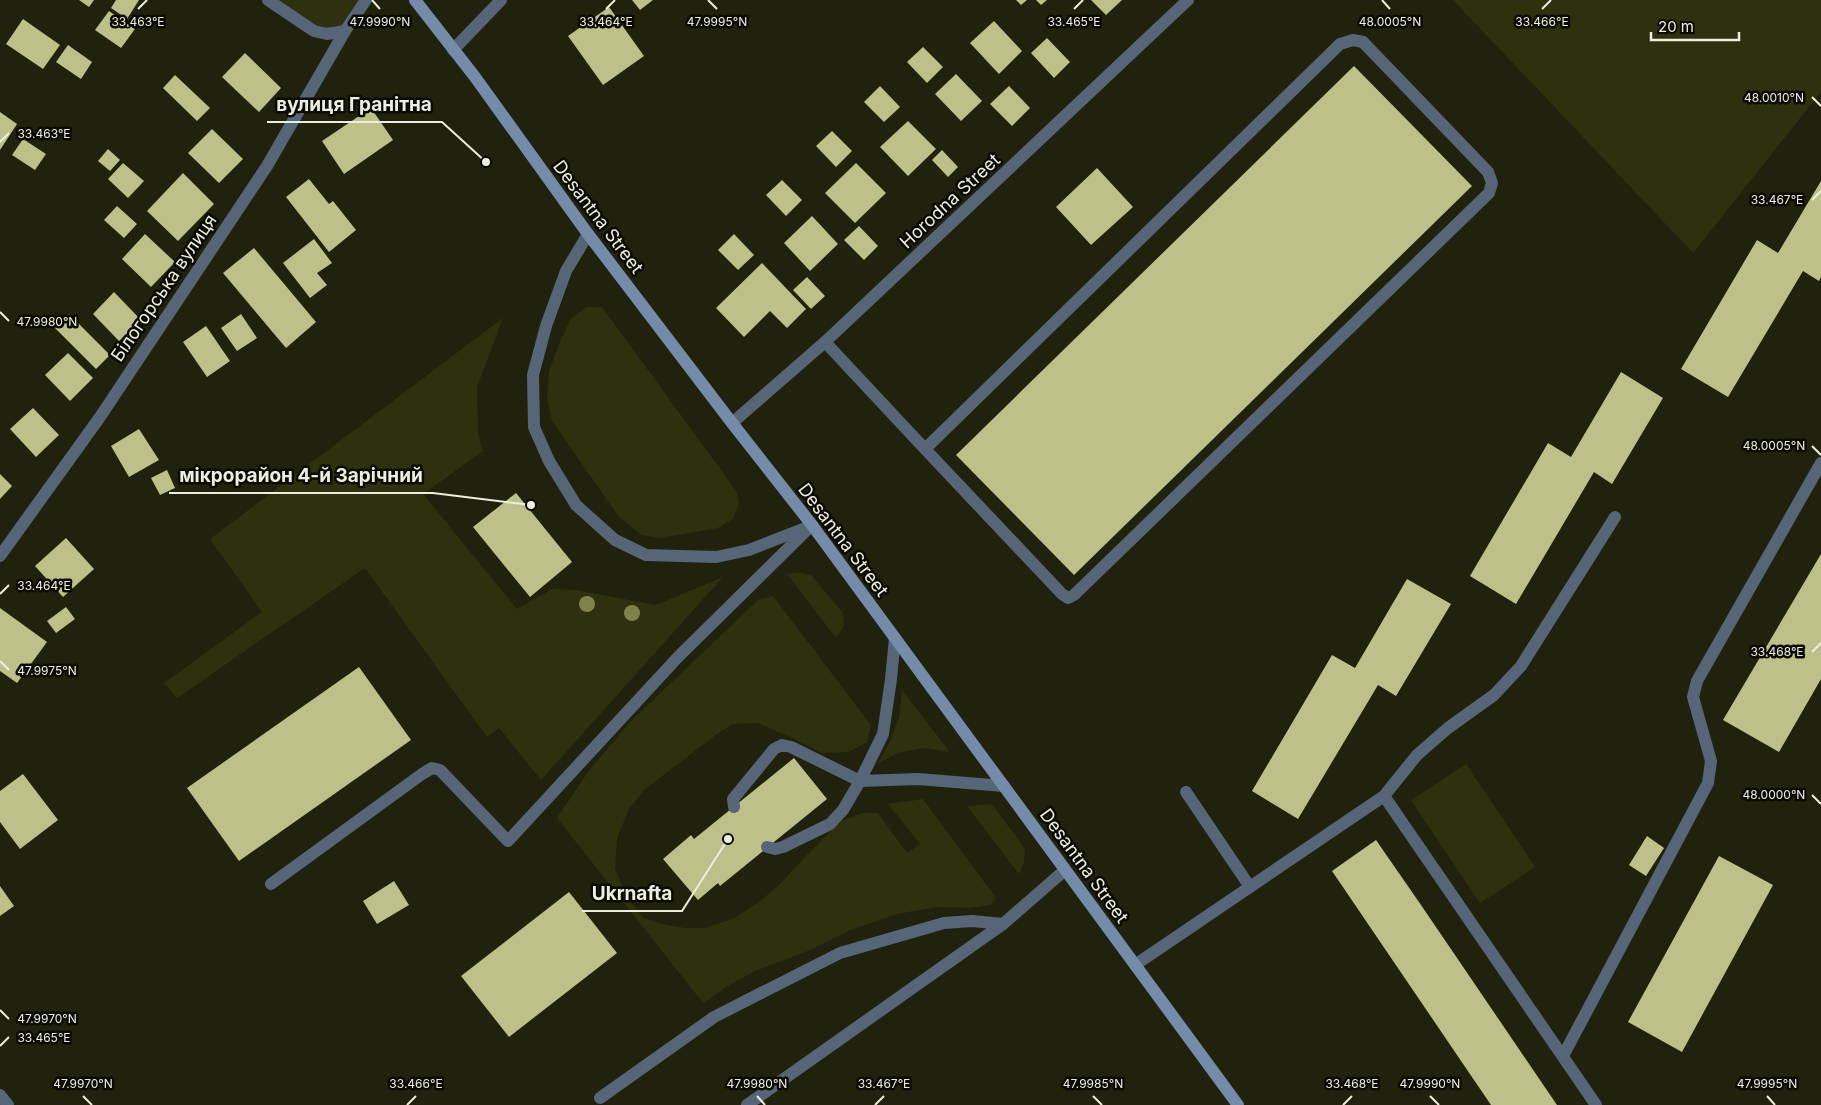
<svg xmlns="http://www.w3.org/2000/svg" width="1821" height="1105" font-family="Inter,sans-serif">
<style>
.green{fill:#2f300e}
.building{fill:#bdc088}
.lines{fill:none;stroke-linecap:round;stroke-linejoin:round}
.lane{stroke:#566577;stroke-width:12}
.street{stroke:#566577;stroke-width:12}
.secondary{stroke:#748ca9;stroke-width:12}
.tree{fill:#7f824b}
.ticks{fill:none;stroke:#eceee0;stroke-width:2}
.labels{text-anchor:middle;stroke-width:5;stroke-linejoin:round;paint-order:stroke}
.street-label{font-size:18px;fill:#eceee0;stroke:#0b0b04}
.ticks-label{font-size:12px;text-anchor:middle;fill:#eceee0;stroke:#0b0b04;stroke-width:5;stroke-linejoin:round;paint-order:stroke}
.leader{fill:none;stroke:#eceee0;stroke-width:2}
.callout-dot{fill:#eceee0;stroke:#0b0b04;stroke-width:2}
.callout-label{font-size:19px;text-anchor:middle;font-weight:bold;fill:#eceee0;stroke:#0b0b04;stroke-width:5;stroke-linejoin:round;paint-order:stroke}
</style>
<rect width="100%" height="100%" fill="#21220d"/>
<g class="green">
<polygon points="268,0 366,0 345,31 327,34"/>
<polygon points="1453,0 1821,0 1821,92 1693,253"/>
<polygon points="586,307 602,307 737,492 739,503 733,519 718,528 659,538 642,535 619,517 552,421 547,399 549,371 561,339 571,319"/>
<polygon points="503,318 477,387 478,433 483,451 423,494 517,609 552,589 575,590 656,605 723,577 541,780 499,728 487,737 365,568 177,698 164,683 262,612 210,539"/>
<polygon points="802,573 811,575 843,613 844,626 836,638 787,574"/>
<polygon points="773,596 871,725 867,742 849,752 822,753 799,741 758,723 733,724 717,734 644,790 629,809 617,839 615,869 628,899 644,918 662,924 685,928 705,928 732,919 758,903 780,884 804,858 841,821 863,813 878,813 907,853 920,844 888,804 923,799 996,898 990,905 970,908 937,907 897,914 853,929 808,951 755,971 726,987 703,1003 557,818 590,769 632,720 758,600"/>
<polygon points="902,690 950,752 925,748 897,753 877,764 889,744 899,718"/>
<polygon points="1466,764 1535,867 1480,903 1411,800"/>
<polygon points="992,804 1025,849 1024,862 1019,874 967,806"/>
</g>
<g class="building">
<polygon points="79,0 94,0 89,7"/>
<polygon points="116,0 139,0 127,19 111,8"/>
<polygon points="632,0 653,0 640,10"/>
<polygon points="1016,0 1027,0 1021,5"/>
<polygon points="1036,0 1047,0 1041,5"/>
<polygon points="1091,0 1122,0 1106,15"/>
<polygon points="609,7 644,56 603,85 568,36"/>
<polygon points="109,11 135,29 121,48 95,30"/>
<polygon points="23,19 60,45 43,69 6,44"/>
<polygon points="994,21 1022,51 999,74 970,43"/>
<polygon points="1047,38 1070,62 1054,78 1031,53"/>
<polygon points="68,45 92,62 81,79 56,62"/>
<polygon points="923,47 943,67 927,83 907,62"/>
<polygon points="245,53 281,88 259,112 222,77"/>
<polygon points="1354,66 1472,186 1074,575 956,455"/>
<polygon points="956,74 982,101 961,121 935,94"/>
<polygon points="175,75 210,108 197,121 163,88"/>
<polygon points="880,86 900,107 884,122 864,102"/>
<polygon points="1009,86 1030,108 1012,126 990,104"/>
<polygon points="371,108 393,140 344,174 322,141"/>
<polygon points="0,112 17,124 0,150"/>
<polygon points="908,121 936,149 908,176 880,147"/>
<polygon points="212,129 243,159 219,183 188,153"/>
<polygon points="832,131 852,151 836,167 816,146"/>
<polygon points="23,139 46,154 35,170 12,155"/>
<polygon points="108,149 120,160 110,171 98,161"/>
<polygon points="942,150 958,167 948,177 932,160"/>
<polygon points="123,163 144,181 128,198 108,179"/>
<polygon points="856,163 886,193 855,223 825,193"/>
<polygon points="1097,168 1133,207 1091,245 1056,207"/>
<polygon points="183,173 214,204 178,241 147,211"/>
<polygon points="309,179 329,204 333,201 356,230 329,252 286,197"/>
<polygon points="782,180 802,200 786,216 766,195"/>
<polygon points="1821,181 1821,277 1819,281 1803,271 1728,397 1681,369 1757,240 1778,253"/>
<polygon points="117,206 137,224 124,238 104,220"/>
<polygon points="812,216 838,244 810,271 784,243"/>
<polygon points="859,226 878,246 864,260 844,240"/>
<polygon points="145,234 175,262 151,287 122,259"/>
<polygon points="734,234 754,255 738,270 718,250"/>
<polygon points="314,239 332,263 317,273 327,285 310,298 283,263"/>
<polygon points="254,248 316,322 286,348 223,273"/>
<polygon points="762,263 806,309 787,328 770,311 744,337 716,308"/>
<polygon points="807,277 825,296 811,309 793,290"/>
<polygon points="114,292 141,320 119,341 93,314"/>
<polygon points="69,314 110,355 96,369 55,328"/>
<polygon points="241,314 257,338 237,351 221,328"/>
<polygon points="206,326 230,361 207,377 183,342"/>
<polygon points="68,353 93,378 70,401 45,375"/>
<polygon points="1621,372 1663,398 1612,484 1594,472 1516,604 1470,576 1548,443 1571,457"/>
<polygon points="33,408 59,435 36,457 10,429"/>
<polygon points="139,429 159,460 129,477 111,446"/>
<polygon points="167,470 175,488 160,495 151,478"/>
<polygon points="0,474 12,486 0,499"/>
<polygon points="516,493 572,562 530,597 473,527"/>
<polygon points="66,538 94,569 63,597 35,566"/>
<polygon points="1821,554 1821,679 1779,752 1723,720"/>
<polygon points="1407,579 1451,604 1396,696 1378,685 1298,819 1252,791 1332,655 1355,668"/>
<polygon points="66,607 75,619 56,633 47,621"/>
<polygon points="0,608 47,642 17,683 0,671"/>
<polygon points="359,667 411,740 239,861 187,788"/>
<polygon points="794,758 827,799 720,886 718,883 698,900 663,859 691,835 694,839"/>
<polygon points="23,774 58,820 20,849 0,822 0,791"/>
<polygon points="1647,836 1664,848 1646,876 1629,865"/>
<polygon points="1376,840 1421,905 1557,1105 1491,1105 1332,871"/>
<polygon points="1719,856 1773,885 1682,1052 1628,1022"/>
<polygon points="394,881 409,905 377,924 363,901"/>
<polygon points="0,886 14,906 0,916"/>
<polygon points="569,892 617,953 509,1037 461,976"/>
</g>
<g class="lines">
<g class="lane">
<polyline points="588,234 566,271 546,326 533,375 534,427 549,461 576,505 615,540 646,555 716,557 749,550 808,527"/>
<polyline points="825,342 925,449 1340,44 1353,40 1363,42 1488,172 1492,183 1489,193 1074,595 1068,598 1062,594 925,449"/>
<polyline points="895,638 891,679 883,734 860,781 918,779 1004,786"/>
<polyline points="1186,792 1250,887"/>
<polyline points="1384,796 1596,1105"/>
<polyline points="734,807 733,799 774,749 782,745 791,747 860,781 843,810 830,824 783,847 775,849 767,847"/>
<polyline points="271,884 422,774 432,768 440,770 508,841 678,657 812,525"/>
<polyline points="1135,965 1384,796 1417,755 1448,728 1494,695 1521,666 1615,517"/>
<polyline points="1563,1056 1708,783 1711,761 1693,697 1697,681 1821,463"/>
<polyline points="600,1098 714,1017 840,953 944,923 972,921 1003,924"/>
<polyline points="747,1105 1003,924 1065,870"/>
</g>
<g class="street">
<polyline points="268,0 314,31 327,34 345,31"/>
<polyline points="453,50 501,0"/>
<polyline points="732,423 825,342 1188,0"/>
<polyline points="0,556 100,417 267,166 345,31 366,0"/>
<polyline points="0,1095 8,1105"/>
</g>
<polyline class="secondary" points="415,0 475,77 588,234 732,423 812,525 1238,1105"/>
</g>
<g class="tree">
<circle cx="587" cy="604" r="8"/>
<circle cx="632" cy="613" r="8"/>
</g>
<path class="ticks" d="M372,0L380,9M708,0L717,9M1382,0L1390,9M138,9L147,0M606,9L615,0M1074,9L1083,0M1542,9L1551,0M1812,97L1821,106M0,142L9,133M1812,200L1821,191M0,312L9,321M1812,446L1821,455M0,594L9,585M1812,652L1821,643M0,661L9,670M1812,795L1821,804M0,1010L9,1019M0,1046L9,1037M83,1096L92,1105M757,1096L765,1105M1093,1096L1102,1105M1430,1096L1439,1105M1767,1096L1775,1105M407,1105L416,1096M875,1105L884,1096M1343,1105L1352,1096"/>
<g class="labels">
<g class="street-label">
<text transform="translate(950 201) rotate(-43)" y="6">Horodna Street</text>
<text transform="translate(598 217) rotate(53)" y="6">Desantna Street</text>
<text transform="translate(164 288) rotate(-56)" y="6">Білогорська вулиця</text>
<text transform="translate(843 540) rotate(53)" y="6">Desantna Street</text>
<text transform="translate(1084 866) rotate(54)" y="6">Desantna Street</text>
</g>
</g>
<g class="ticks-label">
<text x="138" y="26">33.463°E</text>
<text x="606" y="26">33.464°E</text>
<text x="1074" y="26">33.465°E</text>
<text x="1542" y="26">33.466°E</text>
<text x="380" y="26">47.9990°N</text>
<text x="717" y="26">47.9995°N</text>
<text x="1390" y="26">48.0005°N</text>
<text x="1774" y="102">48.0010°N</text>
<text x="44" y="138">33.463°E</text>
<text x="1777" y="204">33.467°E</text>
<text x="47" y="326">47.9980°N</text>
<text x="1774" y="450">48.0005°N</text>
<text x="44" y="590">33.464°E</text>
<text x="1777" y="656">33.468°E</text>
<text x="47" y="675">47.9975°N</text>
<text x="1774" y="799">48.0000°N</text>
<text x="47" y="1023">47.9970°N</text>
<text x="44" y="1042">33.465°E</text>
<text x="83" y="1088">47.9970°N</text>
<text x="757" y="1088">47.9980°N</text>
<text x="1093" y="1088">47.9985°N</text>
<text x="1430" y="1088">47.9990°N</text>
<text x="1767" y="1088">47.9995°N</text>
<text x="416" y="1088">33.466°E</text>
<text x="884" y="1088">33.467°E</text>
<text x="1352" y="1088">33.468°E</text>
</g>
<path class="leader" d="M486 162L442 122H267M531 505L433 493H169M728 839L682 911H582"/>
<g class="callout-dot">
<circle cx="486" cy="162" r="5"/>
<circle cx="531" cy="505" r="5"/>
<circle cx="728" cy="839" r="5"/>
</g>
<g class="callout-label">
<text x="354" y="111">вулиця Гранітна</text>
<text x="301" y="482">мікрорайон 4-й Зарічний</text>
<text x="632" y="900">Ukrnafta</text>
</g>
<path d="M1651 32v8h88v-8" fill="none" stroke="#eceee0" stroke-width="2.5"/>
<text x="1658" y="32" font-size="15" fill="#eceee0" stroke="#0b0b04" stroke-width="4" paint-order="stroke">20 m</text>
</svg>
